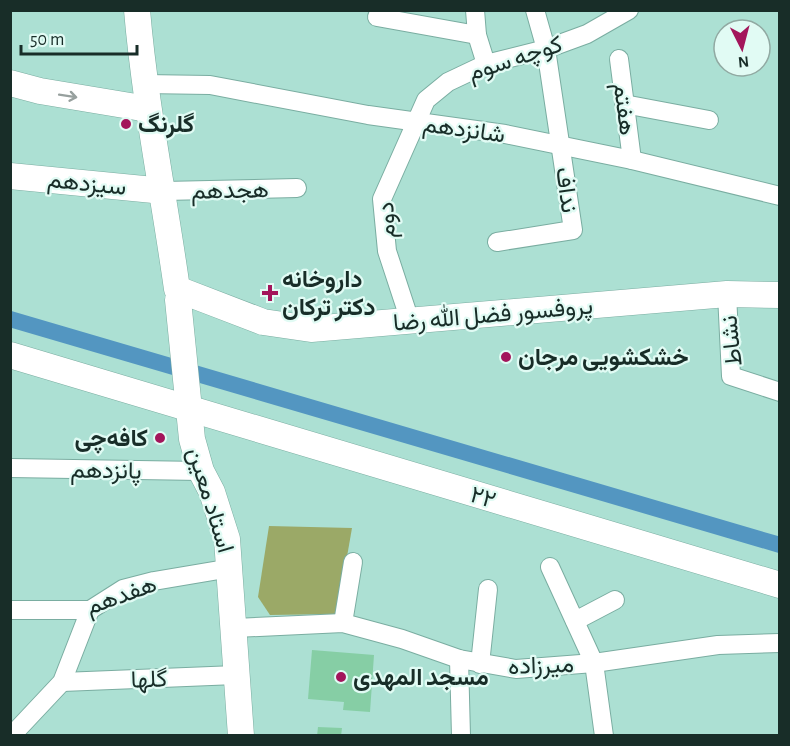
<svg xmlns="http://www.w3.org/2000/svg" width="790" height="746" font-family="'Alegreya Sans',Vazirmatn,sans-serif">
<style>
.green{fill:#9ba967}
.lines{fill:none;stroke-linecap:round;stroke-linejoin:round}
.canal{stroke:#5396c1;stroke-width:16}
.building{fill:#86cea5}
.minor-casing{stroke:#7aada1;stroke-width:20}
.secondary-casing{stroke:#7aada1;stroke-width:27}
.minor{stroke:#fff;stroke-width:18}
.secondary{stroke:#fff;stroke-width:26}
.oneway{stroke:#97a09e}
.poi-dot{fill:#a3155b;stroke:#e1fbf4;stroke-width:2}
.labels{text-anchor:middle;stroke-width:4.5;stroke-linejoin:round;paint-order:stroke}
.street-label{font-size:24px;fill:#182d28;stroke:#e1fbf4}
.poi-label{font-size:24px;font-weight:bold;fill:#182d28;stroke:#e1fbf4;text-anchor:start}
</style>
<rect width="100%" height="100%" fill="#ace0d3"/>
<polygon class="green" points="269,526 352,528 337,614 270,615 258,597"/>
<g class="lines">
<polyline class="canal" points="10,319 780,545"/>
</g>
<g class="building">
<polygon points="312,650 374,655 370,712 343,710 344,702 308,699"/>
<polygon points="318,727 342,728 341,736 317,736"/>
</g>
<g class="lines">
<g class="minor-casing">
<g id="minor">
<polyline points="475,10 477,35 486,64"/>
<polyline points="377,17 477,35"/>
<polyline points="619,59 632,160"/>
<polyline points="144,84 210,85 368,115 505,134 632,160 780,196"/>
<polyline points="624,104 709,120"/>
<polyline points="164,191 297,188"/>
<polyline points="497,242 573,230 546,49 535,10"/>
<polyline points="727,294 731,376 780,392"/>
<polyline points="410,321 387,251 382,199 426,100 448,82 486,64 546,49 587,34 629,10"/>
<polyline points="10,468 201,471"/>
<polyline points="550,567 594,663 604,736"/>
<polyline points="10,610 90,610 123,589 154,581 231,568"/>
<polyline points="575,621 615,600"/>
<polyline points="343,623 353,562"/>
<polyline points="235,628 343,623 402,639 459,659 516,669 594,663 718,645 780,643"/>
<polyline points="459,659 461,736"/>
<polyline points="480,664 488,589"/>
<polyline points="62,682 236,675"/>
<polyline points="15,732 62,682 90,610"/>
</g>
</g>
<g class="secondary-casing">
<g id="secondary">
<path d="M137,10C145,104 164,196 177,289L263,322L311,329L727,294L780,295"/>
<polyline points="10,83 40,91 148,109"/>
<polyline points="10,176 164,191"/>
<polyline points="178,300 192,439 201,471 212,492 227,539 241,736"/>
<polyline points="10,355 780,585"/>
</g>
</g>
<use href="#minor" class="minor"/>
<use href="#secondary" class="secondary"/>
</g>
<defs><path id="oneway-shaft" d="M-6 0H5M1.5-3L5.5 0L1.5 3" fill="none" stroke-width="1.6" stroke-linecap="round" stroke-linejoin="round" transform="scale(1.5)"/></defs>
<use class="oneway" href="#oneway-shaft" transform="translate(68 96) rotate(9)"/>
<g class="poi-dot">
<circle cx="126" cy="124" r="6"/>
<path d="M267 284h6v6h6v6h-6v6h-6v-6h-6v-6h6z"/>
<circle cx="506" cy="357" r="6"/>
<circle cx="160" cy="438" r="6"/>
<circle cx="341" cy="677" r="6"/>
</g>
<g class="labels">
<g class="street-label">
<text transform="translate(515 58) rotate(-18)" y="8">کوچه سوم</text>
<text transform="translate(625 109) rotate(83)" y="8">هفتم</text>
<text transform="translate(464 129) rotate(8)" y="8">شانزدهم</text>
<text transform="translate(87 183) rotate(6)" y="8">سیزدهم</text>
<text transform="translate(230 190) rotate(-1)" y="8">هجدهم</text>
<text transform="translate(567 190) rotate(82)" y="8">نداف</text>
<text transform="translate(386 220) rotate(-92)" y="8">دوم</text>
<text transform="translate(493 314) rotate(-5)" y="8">پروفسور فضل الله رضا</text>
<text transform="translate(731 341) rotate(-96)" y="8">نشاط</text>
<text transform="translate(106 470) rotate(1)" y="8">پانزدهم</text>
<text transform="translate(483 497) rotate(17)" y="8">۲۲</text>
<text transform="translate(211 500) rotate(73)" y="8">استاد معین</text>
<text transform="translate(121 595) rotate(-20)" y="8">هفدهم</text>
<text transform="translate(541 665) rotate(-2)" y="8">میرزاده</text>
<text transform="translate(149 679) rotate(-2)" y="8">گلها</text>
</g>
<g class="poi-label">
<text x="138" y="132">گلرنگ</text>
<text x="282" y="287">داروخانه<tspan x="282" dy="28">دکتر ترکان</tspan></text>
<text x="518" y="365">خشکشویی مرجان</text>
<text x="148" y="446" text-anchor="end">کافه‌چی</text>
<text x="353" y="685">مسجد المهدی</text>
</g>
</g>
<rect width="790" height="746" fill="none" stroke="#182d28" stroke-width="24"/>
<g transform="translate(742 48) rotate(174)"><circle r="28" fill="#e1fbf4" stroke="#91a9a2" stroke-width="1.5"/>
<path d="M0-4.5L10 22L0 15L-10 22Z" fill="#a3155b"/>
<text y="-9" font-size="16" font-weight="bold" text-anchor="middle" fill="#182d28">N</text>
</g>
<path d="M21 45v9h116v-9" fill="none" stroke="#182d28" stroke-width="3"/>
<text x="30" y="45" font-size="18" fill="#182d28" stroke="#e1fbf4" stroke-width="4.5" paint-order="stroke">50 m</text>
</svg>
